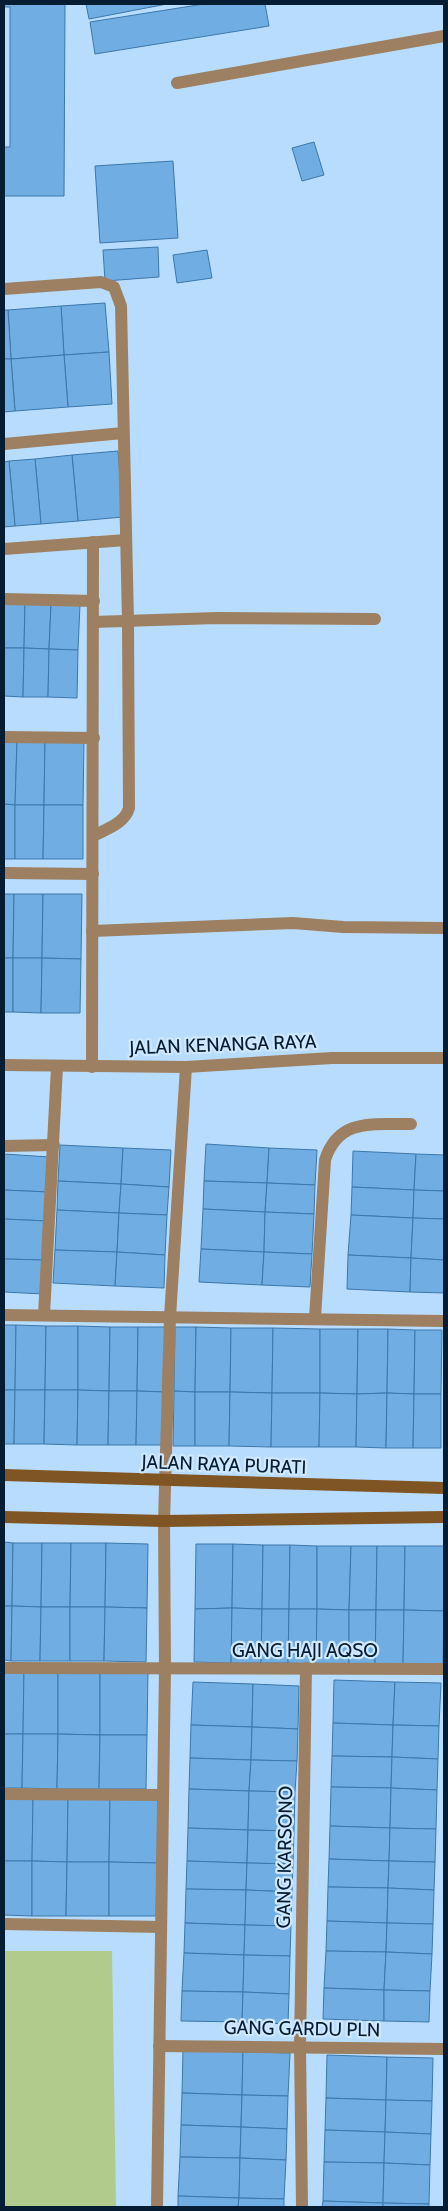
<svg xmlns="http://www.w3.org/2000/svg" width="448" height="2211" font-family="Cabin,sans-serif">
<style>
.green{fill:#b0cb8b}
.building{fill:#70ade3;stroke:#3c78ab}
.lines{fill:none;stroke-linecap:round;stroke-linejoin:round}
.street{stroke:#9d8061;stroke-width:12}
.secondary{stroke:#805524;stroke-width:12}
.labels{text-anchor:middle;stroke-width:4.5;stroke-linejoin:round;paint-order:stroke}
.street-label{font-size:19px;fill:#041d32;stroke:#cfe8fe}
</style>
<rect width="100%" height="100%" fill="#b8dcfe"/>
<polygon class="green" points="4,1951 112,1951 116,2207 4,2207"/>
<g class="building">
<polygon points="4,4 65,4 64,196 4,196 4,147 10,147 10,7 4,7"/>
<polygon points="86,4 167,4 89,19"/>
<polygon points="204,4 265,4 269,26 95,54 90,22"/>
<polygon points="314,142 324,175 302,181 292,148"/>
<polygon points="173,161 178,238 100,243 95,166"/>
<polygon points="158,247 159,277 105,281 103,250"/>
<polygon points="207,250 212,278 177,283 173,255"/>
<polygon points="105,303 109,352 64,355 61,306"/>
<polygon points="61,306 64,355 11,359 8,310"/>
<polygon points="4,310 8,310 11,359 4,359"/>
<polygon points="109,352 112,404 68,407 64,355"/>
<polygon points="64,355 68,407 15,411 11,359"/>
<polygon points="4,359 11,359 15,411 4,412"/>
<polygon points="118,451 123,517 78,521 72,455"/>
<polygon points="72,455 78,521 41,524 35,459"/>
<polygon points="35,459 41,524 15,526 9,461"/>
<polygon points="9,461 15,526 4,527 4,462"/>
<polygon points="4,604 25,604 24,648 4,648"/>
<polygon points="25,604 51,605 49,649 24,648"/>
<polygon points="51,605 80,605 78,650 49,649"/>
<polygon points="4,648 24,648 23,697 4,696"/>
<polygon points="24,648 49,649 48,697 23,697"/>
<polygon points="49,649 78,650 77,698 48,697"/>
<polygon points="4,740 17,741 15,805 4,804"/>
<polygon points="17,741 45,741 44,805 15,805"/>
<polygon points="45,741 84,741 83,805 44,805"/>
<polygon points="4,804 15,805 15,859 4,859"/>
<polygon points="15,805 44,805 43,859 15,859"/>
<polygon points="44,805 83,805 83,859 43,859"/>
<polygon points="4,894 14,894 13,958 4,958"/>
<polygon points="14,894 43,894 42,958 13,958"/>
<polygon points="43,894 82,894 81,959 42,958"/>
<rect x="4" y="958" width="9" height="54"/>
<polygon points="13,958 42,958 41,1013 13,1012"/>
<polygon points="42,958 81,959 80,1013 41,1013"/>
<polygon points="206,1144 269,1148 267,1183 204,1181"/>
<polygon points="60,1145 123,1148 121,1184 58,1181"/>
<polygon points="123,1148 171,1150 169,1187 121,1184"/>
<polygon points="269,1148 317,1150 315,1185 267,1183"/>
<polygon points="353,1151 416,1154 414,1190 352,1187"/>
<polygon points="4,1154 50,1157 48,1192 4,1190"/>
<polygon points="416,1154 444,1155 444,1191 414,1190"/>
<polygon points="58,1181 121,1184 119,1213 57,1210"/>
<polygon points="204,1181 267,1183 265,1212 203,1209"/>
<polygon points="267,1183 315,1185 314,1214 265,1212"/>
<polygon points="121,1184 169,1187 167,1215 119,1213"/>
<polygon points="352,1187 414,1190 413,1218 351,1215"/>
<polygon points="4,1190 48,1192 47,1221 4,1219"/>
<polygon points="414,1190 444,1191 444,1219 413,1218"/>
<polygon points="203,1209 265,1212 264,1252 201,1249"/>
<polygon points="57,1210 119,1213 117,1252 55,1250"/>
<polygon points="265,1212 314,1214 312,1254 264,1252"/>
<polygon points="119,1213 167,1215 165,1255 117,1252"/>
<polygon points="351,1215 413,1218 411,1258 348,1255"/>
<polygon points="413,1218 444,1219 444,1260 411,1258"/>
<polygon points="4,1219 47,1221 45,1260 4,1259"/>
<polygon points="201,1249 264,1252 262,1285 199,1282"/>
<polygon points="55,1250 117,1252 115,1286 53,1283"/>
<polygon points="117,1252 165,1255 164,1288 115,1286"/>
<polygon points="264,1252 312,1254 310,1287 262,1285"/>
<polygon points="348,1255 411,1258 410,1292 347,1289"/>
<polygon points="411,1258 444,1260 444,1293 410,1292"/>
<polygon points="4,1259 45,1260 43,1294 4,1292"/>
<polygon points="4,1325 16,1325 15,1390 4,1390"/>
<polygon points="16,1325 46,1326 45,1390 15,1390"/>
<polygon points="46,1326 78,1326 78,1390 45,1390"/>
<polygon points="78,1326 110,1327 109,1391 78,1390"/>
<polygon points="110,1327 138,1327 137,1391 109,1391"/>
<polygon points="138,1327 167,1327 166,1392 137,1391"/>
<polygon points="175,1327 196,1327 195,1392 174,1391"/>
<polygon points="196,1327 231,1328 230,1392 195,1392"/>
<polygon points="231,1328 273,1328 272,1393 230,1392"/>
<polygon points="273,1328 320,1329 320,1393 272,1393"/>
<polygon points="320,1329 358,1329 357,1394 320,1393"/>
<polygon points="358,1329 388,1329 387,1393 357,1394"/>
<polygon points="388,1329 415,1330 414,1394 387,1393"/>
<polygon points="415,1330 442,1330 441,1394 414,1394"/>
<polygon points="4,1390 15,1390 14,1444 4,1444"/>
<polygon points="15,1390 45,1390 44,1444 14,1444"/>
<polygon points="45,1390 78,1390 77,1445 44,1444"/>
<polygon points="78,1390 109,1391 108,1445 77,1445"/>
<polygon points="109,1391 137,1391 136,1445 108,1445"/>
<polygon points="137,1391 166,1392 165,1445 136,1445"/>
<polygon points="174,1391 195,1392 195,1446 173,1446"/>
<polygon points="195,1392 230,1392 229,1446 195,1446"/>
<polygon points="230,1392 272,1393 271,1447 229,1446"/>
<polygon points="272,1393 320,1393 319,1447 271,1447"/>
<polygon points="320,1393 357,1394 356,1447 319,1447"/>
<polygon points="387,1393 386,1448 356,1447 357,1394"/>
<polygon points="387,1393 414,1394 413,1448 386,1448"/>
<polygon points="414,1394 441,1394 441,1448 413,1448"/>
<polygon points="4,1542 13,1543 12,1606 4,1606"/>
<polygon points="13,1543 42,1543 41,1607 12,1606"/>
<polygon points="42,1543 71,1543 70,1607 41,1607"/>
<polygon points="71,1543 106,1543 105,1607 70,1607"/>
<polygon points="106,1543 148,1544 147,1608 105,1607"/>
<polygon points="196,1544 233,1544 232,1608 195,1609"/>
<polygon points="233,1544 263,1545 262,1609 232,1608"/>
<polygon points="263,1545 290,1545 289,1609 262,1609"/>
<polygon points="290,1545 317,1546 317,1609 289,1609"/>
<polygon points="317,1546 351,1546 349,1610 317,1609"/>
<polygon points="351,1546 377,1546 376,1610 349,1610"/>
<polygon points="377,1546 405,1546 404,1610 376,1610"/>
<polygon points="405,1546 444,1546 444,1611 404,1610"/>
<polygon points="4,1606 12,1606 11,1661 4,1660"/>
<polygon points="12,1606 41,1607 40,1661 11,1661"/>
<polygon points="41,1607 70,1607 70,1661 40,1661"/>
<polygon points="70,1607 105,1607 104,1661 70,1661"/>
<polygon points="105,1607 147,1608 146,1662 104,1661"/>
<polygon points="232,1608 231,1663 194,1662 195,1609"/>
<polygon points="232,1608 262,1609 261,1663 231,1663"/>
<polygon points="262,1609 289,1609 288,1663 261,1663"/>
<polygon points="289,1609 317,1609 316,1664 288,1663"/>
<polygon points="317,1609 349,1610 349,1664 316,1664"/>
<polygon points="349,1610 376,1610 375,1664 349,1664"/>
<polygon points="376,1610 404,1610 403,1665 375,1664"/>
<polygon points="404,1610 444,1611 443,1665 403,1665"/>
<polygon points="4,1669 24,1669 23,1734 4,1734"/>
<polygon points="24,1669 58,1670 58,1734 23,1734"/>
<polygon points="58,1670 100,1670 100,1735 58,1734"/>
<polygon points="100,1670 148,1671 147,1735 100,1735"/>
<polygon points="334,1680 395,1682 393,1725 333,1723"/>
<polygon points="193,1682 253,1684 252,1727 191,1725"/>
<polygon points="395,1682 441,1683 439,1726 393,1725"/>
<polygon points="253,1684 299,1686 298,1729 252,1727"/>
<polygon points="333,1723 393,1725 392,1757 332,1756"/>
<polygon points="191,1725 252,1727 251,1760 190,1758"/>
<polygon points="393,1725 439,1726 438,1759 392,1757"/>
<polygon points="252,1727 298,1729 297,1761 251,1760"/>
<polygon points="4,1734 23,1734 22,1788 4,1788"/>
<polygon points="23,1734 58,1734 57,1789 22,1788"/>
<polygon points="58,1734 100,1735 99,1789 57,1789"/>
<polygon points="100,1735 147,1735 146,1789 99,1789"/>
<polygon points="332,1756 392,1757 391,1788 331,1787"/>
<polygon points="392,1757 438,1759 437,1790 391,1788"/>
<polygon points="190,1758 251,1760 249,1791 189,1789"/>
<polygon points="251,1760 297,1761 295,1792 249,1791"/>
<polygon points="331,1787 391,1788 390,1828 330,1826"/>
<polygon points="391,1788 437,1790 436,1829 390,1828"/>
<polygon points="189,1789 249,1791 248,1830 188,1828"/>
<polygon points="249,1791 295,1792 294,1831 248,1830"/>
<polygon points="4,1797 33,1797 32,1861 4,1861"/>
<polygon points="33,1797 68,1797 67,1862 32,1861"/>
<polygon points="68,1797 110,1798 109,1862 67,1862"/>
<polygon points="110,1798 158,1798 157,1863 109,1862"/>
<polygon points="330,1826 390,1828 389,1861 329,1859"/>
<polygon points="188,1828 248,1830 247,1863 187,1861"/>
<polygon points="390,1828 436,1829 435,1862 389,1861"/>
<polygon points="248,1830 294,1831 293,1864 247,1863"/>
<polygon points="329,1859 389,1861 388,1888 328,1887"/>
<polygon points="4,1861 32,1861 32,1916 4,1915"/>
<polygon points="32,1861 67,1862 66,1916 32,1916"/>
<polygon points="187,1861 247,1863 246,1890 186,1889"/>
<polygon points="389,1861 435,1862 434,1890 388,1888"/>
<polygon points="67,1862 109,1862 109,1916 66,1916"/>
<polygon points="109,1862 157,1863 156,1916 109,1916"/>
<polygon points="247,1863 293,1864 292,1892 246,1890"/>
<polygon points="328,1887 388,1888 387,1923 327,1921"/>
<polygon points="388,1888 434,1890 433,1924 387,1923"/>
<polygon points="186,1889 246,1890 245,1925 185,1923"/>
<polygon points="246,1890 292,1892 291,1926 245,1925"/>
<polygon points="327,1921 387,1923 386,1952 326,1951"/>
<polygon points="185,1923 245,1925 244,1955 184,1953"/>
<polygon points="387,1923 433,1924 432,1954 386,1952"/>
<polygon points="245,1925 291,1926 290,1956 244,1955"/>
<polygon points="326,1951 386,1952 384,1990 324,1988"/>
<polygon points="386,1952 432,1954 430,1991 384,1990"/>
<polygon points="184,1953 244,1955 243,1992 182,1991"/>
<polygon points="244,1955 290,1956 289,1994 243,1992"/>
<polygon points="324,1988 384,1990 384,2021 323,2019"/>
<polygon points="384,1990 430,1991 429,2022 384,2021"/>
<polygon points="182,1991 243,1992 242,2022 181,2021"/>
<polygon points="243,1992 289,1994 288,2024 242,2022"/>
<polygon points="183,2050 243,2052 242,2095 182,2093"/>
<polygon points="243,2052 290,2053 288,2096 242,2095"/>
<polygon points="327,2055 387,2057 386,2100 326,2098"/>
<polygon points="387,2057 433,2058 432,2101 386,2100"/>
<polygon points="182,2093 242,2095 241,2127 181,2125"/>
<polygon points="242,2095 288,2096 287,2129 241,2127"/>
<polygon points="326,2098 386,2100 385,2132 325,2130"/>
<polygon points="386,2100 432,2101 431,2134 385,2132"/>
<polygon points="181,2125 241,2127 240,2158 180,2157"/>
<polygon points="241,2127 287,2129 286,2160 240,2158"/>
<polygon points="325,2130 385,2132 384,2163 324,2162"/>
<polygon points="385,2132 431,2134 430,2165 384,2163"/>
<polygon points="180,2157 240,2158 239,2198 178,2196"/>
<polygon points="240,2158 286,2160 284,2199 239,2198"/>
<polygon points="324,2162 384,2163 383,2203 323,2201"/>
<polygon points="384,2163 430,2165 429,2204 383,2203"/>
<polygon points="178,2196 239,2198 238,2207 178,2207"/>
<polygon points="239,2198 284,2199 284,2207 238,2207"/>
<polygon points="323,2201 383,2203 383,2207 322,2207"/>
<polygon points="383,2203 429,2204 429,2207 383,2207"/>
</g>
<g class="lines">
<g class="street">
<polyline points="177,83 444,36"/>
<path d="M4,289L101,282L114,287L121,306L128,621L129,808C125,823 107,829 93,836"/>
<polyline points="4,444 123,433"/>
<polyline points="4,549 126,540"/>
<polyline points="4,599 94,601"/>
<polyline points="93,622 217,618 375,619"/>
<polyline points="4,737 94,738"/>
<polyline points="4,873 93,874"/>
<polyline points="92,931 293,923 343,927 444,928"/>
<polyline points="4,1065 186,1067 332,1058 444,1058"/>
<polyline points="92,1067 93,542"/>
<polyline points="4,1146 54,1145"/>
<polyline points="4,1315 444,1321"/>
<polyline points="44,1315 57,1067"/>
<path d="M315,1318L325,1160C339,1117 374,1125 411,1124"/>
<polyline points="4,1668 444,1669"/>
<polyline points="4,1794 163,1795"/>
<polyline points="4,1924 161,1927"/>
<polyline points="159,2046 444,2049"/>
<polyline points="157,2207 165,1668 164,1521 170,1317 186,1067"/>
<polyline points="302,2207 300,2046 306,1668"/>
</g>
<g class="secondary">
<polyline points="4,1475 444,1488"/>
<polyline points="4,1517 164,1521 444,1517"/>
</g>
</g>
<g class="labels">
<g class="street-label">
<text transform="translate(223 1044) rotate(-2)" y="7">JALAN KENANGA RAYA</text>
<text transform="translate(224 1464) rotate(2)" y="7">JALAN RAYA PURATI</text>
<text x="305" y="1657">GANG HAJI AQSO</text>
<text transform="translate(284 1857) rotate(-89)" y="7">GANG KARSONO</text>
<text transform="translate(302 2028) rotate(1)" y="7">GANG GARDU PLN</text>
</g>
</g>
<rect width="448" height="2211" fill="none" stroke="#041d32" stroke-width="10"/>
</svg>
